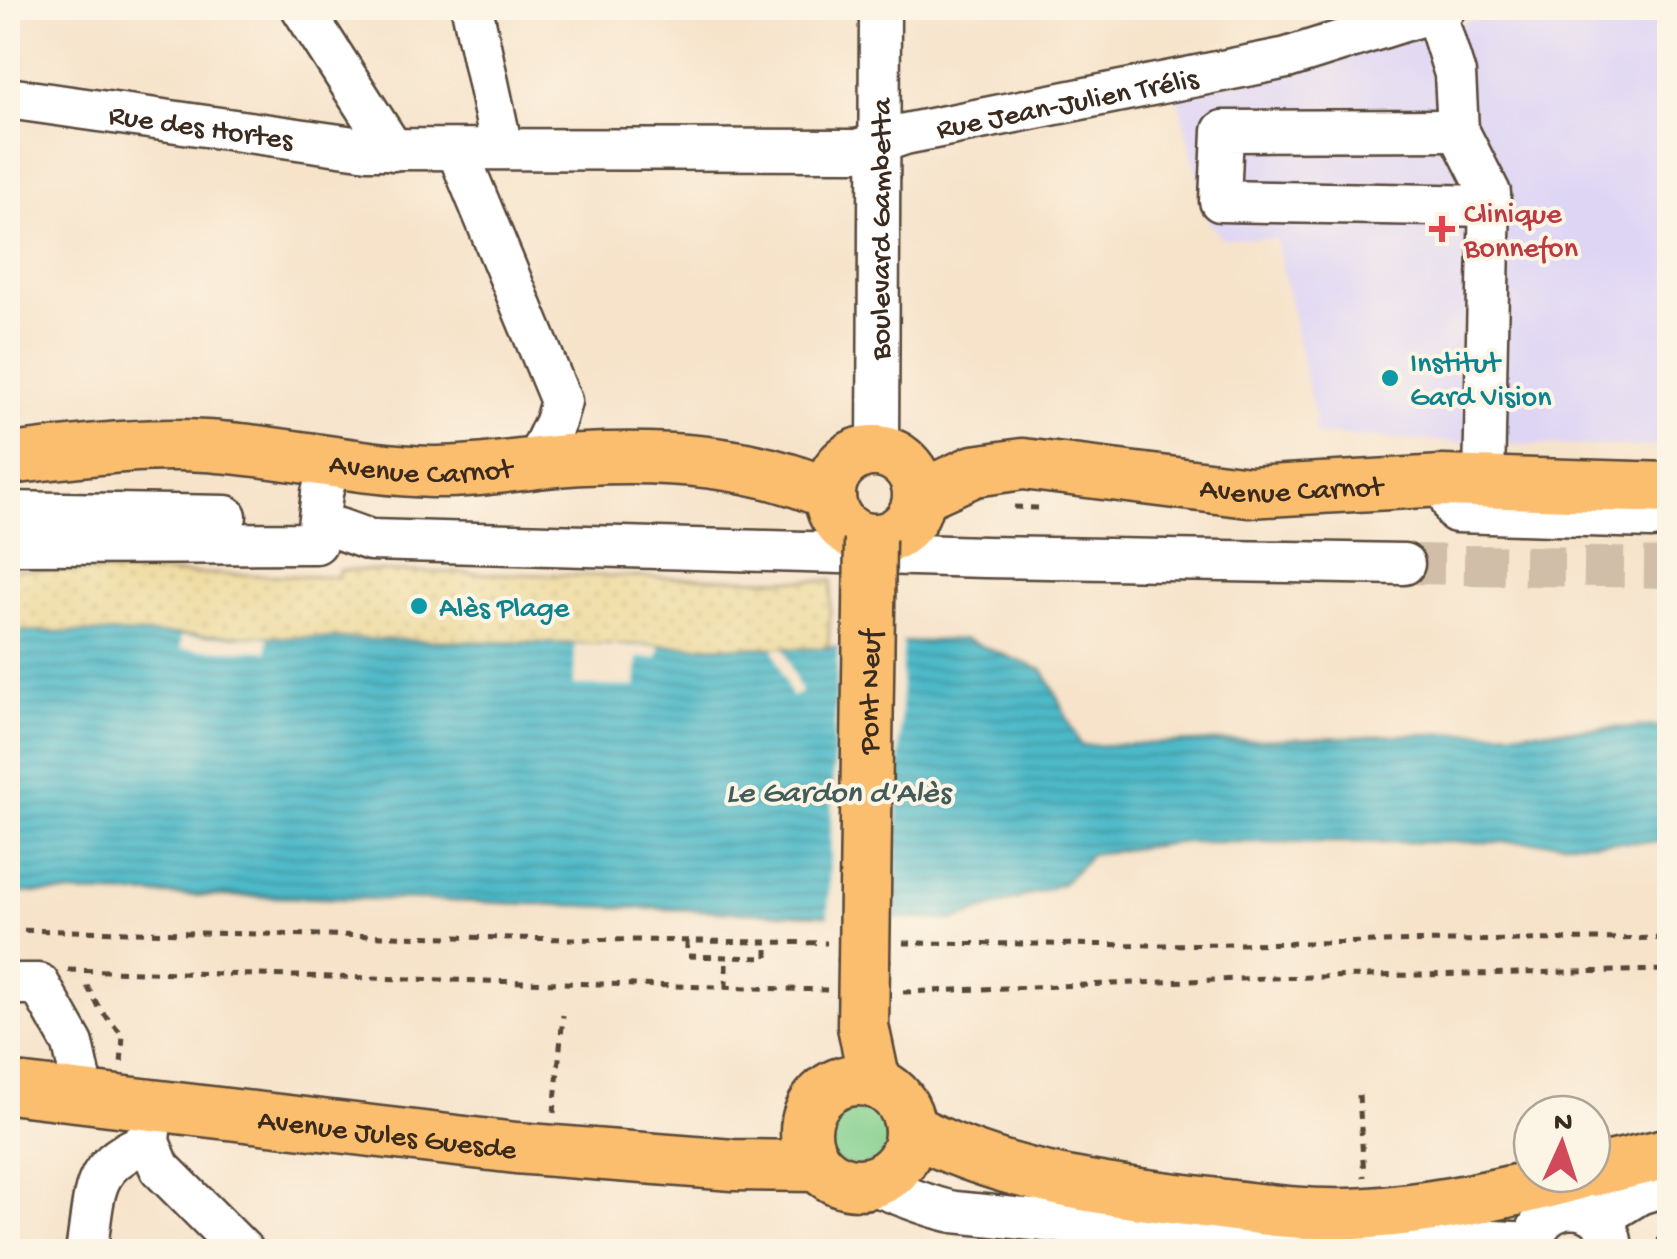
<svg xmlns="http://www.w3.org/2000/svg" width="1677" height="1259" font-family="'Gochi Hand',sans-serif">
<style>
.built{fill:#ded5f5}
.grass{fill:#83cf8d;stroke:#5f7c56;stroke-width:2.5}
.sand{fill:url(#sand-dots);stroke:#94825e;stroke-width:2.5}
.water{fill:url(#water-rules);stroke:#447273;stroke-width:2.5}
.pier{fill:#f6e3ca}
.lines{fill:none;stroke-linecap:round;stroke-linejoin:round}
.minor-tunnel{stroke:#d1bea8;stroke-width:40;stroke-dasharray:40 20;stroke-linecap:butt}
.minor-casing{stroke:#574638;stroke-width:45}
.major-casing{stroke:#574638;stroke-width:55}
.path{stroke:#574638;stroke-width:5;stroke-dasharray:8 8;stroke-linecap:butt}
.minor{stroke:#fff;stroke-width:40}
.major{stroke:#fabe6e;stroke-width:50}
.major-bridge-casing{stroke:#574638;stroke-width:55;stroke-linecap:butt}
.major-bridge{stroke:#fabe6e;stroke-width:50}
.health-dot{fill:#e0444e;stroke:#fcf5e5;stroke-width:4}
.culture-dot{fill:#0f9aa8;stroke:#fcf5e5;stroke-width:4}
.labels{text-anchor:middle;stroke-width:8;stroke-linejoin:round;paint-order:stroke}
.street-label{font-size:30px;fill:#3b2a1e;stroke:#fcf5e5}
.health-label{font-size:30px;fill:#be3a42;stroke:#fcf5e5;text-anchor:start}
.culture-label{font-size:30px;fill:#0d838f;stroke:#fcf5e5;text-anchor:start}
.water-label{font-size:32px;font-style:italic;fill:#415c5a;stroke:#fcf5e5}
</style>
<defs>
<pattern id="sand-dots" width="8" height="8" patternUnits="userSpaceOnUse" patternTransform="scale(2.5)"><rect width="8" height="8" fill="#eeda9e"/><path d="M2 2h.1M6 6h.1" fill="none" stroke="#cdbb88" stroke-width="1.8" stroke-linecap="round"/></pattern>
<pattern id="water-rules" width="6" height="5" patternUnits="userSpaceOnUse" patternTransform="scale(2.5)"><rect width="6" height="5" fill="#4db9c8"/><path d="M0 2.5h6" fill="none" stroke="#4197a2"/></pattern>
</defs>
<rect width="100%" height="100%" fill="#fcf5e5"/>
<filter id="ink" filterUnits="userSpaceOnUse"><feTurbulence type="fractalNoise" baseFrequency=".01" numOctaves="2"/><feDisplacementMap in="SourceGraphic" scale="20" xChannelSelector="R" yChannelSelector="G"/><feConvolveMatrix kernelMatrix="1 2 1 2 8 2 1 2 1" color-interpolation-filters="sRGB"/></filter>
<filter id="wash" filterUnits="userSpaceOnUse"><feTurbulence type="fractalNoise" baseFrequency=".0048" numOctaves="4" result="noise"/><feDisplacementMap in="SourceGraphic" scale="40" xChannelSelector="R" yChannelSelector="G"/><feGaussianBlur stdDeviation="2.25" result="paint"/><feColorMatrix in="noise" values="0 0 0 0 0 0 0 0 0 0 0 0 0 0 0 0 0 1.4 0 .05"/><feComposite in="paint" operator="in"/></filter>
<g filter="url(#wash)">
<rect width="100%" height="100%" fill="#f6e3ca"/>
<polygon class="built" points="1504,8 1669,8 1669,447 1486,444 1315,434 1315,419 1276,239 1222,238 1208,220 1177,94 1466,22"/>
<circle class="grass" cx="857" cy="1132" r="36"/>
<polygon class="sand" points="8,569 338,577 339,570 832,581 828,648 808,649 8,631"/>
<polygon class="water" points="8,631 808,649 964,639 1044,671 1081,746 1669,726 1669,842 1183,842 1092,854 1062,884 954,920 425,900 8,892"/>
<g class="pier">
<polygon points="181,636 268,637 267,651 181,649"/>
<polygon points="903,638 894,923 828,920 838,643"/>
<polygon points="575,644 660,646 658,658 638,658 636,687 574,686"/>
<polygon points="773,648 784,648 801,693 791,697"/>
</g>
</g>
<g filter="url(#ink)">
<g class="lines">
<polyline class="minor-tunnel" points="1404,564 1670,568"/>
<g class="minor-casing">
<g id="minor">
<polyline points="302,8 393,150"/>
<polyline points="472,8 502,148"/>
<polyline points="1435,11 1455,74 1458,130 1490,193 1484,482"/>
<path id="s1" d="M8,98L368,149L857,150L905,134L1287,58L1445,8"/>
<polyline points="1458,130 1223,131 1220,201 1490,206"/>
<polyline points="457,150 561,401 555,422 535,464"/>
<path id="s2" d="M878,451L880,8"/>
<polyline points="1443,481 1456,512 1652,518"/>
<polyline points="8,512 226,516"/>
<polyline points="339,529 370,540 985,557 1404,564"/>
<polyline points="8,544 316,543 322,493 331,460"/>
<polyline points="8,984 39,984 73,1044 85,1098"/>
<polyline points="152,1106 149,1142 160,1168 244,1252"/>
<path d="M867,1183C897,1192 923,1206 954,1212L1316,1248H1417L1493,1241L1533,1243"/>
<polyline points="1600,1218 1639,1194 1670,1184"/>
<path d="M86,1252C96,1194 87,1165 149,1142"/>
<path d="M1533,1252C1531,1195 1612,1193 1612,1252"/>
</g>
</g>
<g class="major-casing">
<g id="major">
<circle cx="874" cy="495" r="44"/>
<path id="s3" d="M8,459C73,452 139,442 205,446C281,450 356,470 432,472C483,473 533,461 584,459C665,455 756,460 830,495"/>
<path id="s4" d="M919,496L974,471L1023,464L1249,492L1443,481L1670,488"/>
<polyline points="864,962 863,1026 875,1083"/>
<circle cx="858" cy="1132" r="52"/>
<path id="s5" d="M8,1088L516,1148L733,1165L818,1166"/>
<path d="M910,1129C1004,1178 1106,1191 1211,1203C1263,1210 1317,1217 1370,1213C1441,1208 1510,1193 1579,1174"/>
<polyline points="1592,1171 1670,1153"/>
</g>
</g>
<g class="path">
<polyline points="1014,507 1038,508"/>
<polyline points="8,930 827,943"/>
<polyline points="687,941 687,956 767,958 767,943"/>
<polyline points="903,943 1160,945 1670,938"/>
<polyline points="68,970 827,990"/>
<polyline points="87,986 101,1011 123,1035 121,1065"/>
<polyline points="726,988 726,958"/>
<polyline points="903,992 1266,978 1670,970"/>
<polyline points="1359,1095 1364,1177"/>
<polyline points="554,1113 563,1015"/>
<polyline points="1662,1222 1659,1242 1664,1252"/>
</g>
<use href="#minor" class="minor"/>
<use href="#major" class="major"/>
<g class="major-bridge-casing">
<g id="major-bridge">
<path id="s6" d="M864,962L870,539"/>
</g>
</g>
<use href="#major-bridge" class="major-bridge"/>
</g>
</g>
<path class="health-dot" d="M1437 214h10v10h10v10h-10v10h-10v-10h-10v-10h10z"/>
<g class="culture-dot">
<circle cx="1390" cy="378" r="10"/>
<circle cx="419" cy="606" r="10"/>
</g>
<g class="labels">
<g class="street-label">
<text dy="10" stroke="none"><textPath href="#s1" startOffset="1068">Rue Jean-Julien Trélis</textPath></text>
<text dy="10" stroke="none"><textPath href="#s1" startOffset="195">Rue des Hortes</textPath></text>
<text dy="10" stroke="none"><textPath href="#s2" startOffset="222">Boulevard Gambetta</textPath></text>
<text dy="10" stroke="none"><textPath href="#s3" startOffset="415">Avenue Carnot</textPath></text>
<text dy="10" stroke="none"><textPath href="#s4" startOffset="380">Avenue Carnot</textPath></text>
<text dy="10" stroke="none"><textPath href="#s6" startOffset="270">Pont Neuf</textPath></text>
<text dy="10" stroke="none"><textPath href="#s5" startOffset="382">Avenue Jules Guesde</textPath></text>
</g>
<g class="health-label">
<text x="1464" y="222">Clinique<tspan x="1464" dy="34">Bonnefon</tspan></text>
</g>
<g class="culture-label">
<text x="1410" y="371">Institut<tspan x="1410" dy="34">Gard Vision</tspan></text>
<text x="439" y="616">Alès Plage</text>
</g>
<g class="water-label">
<text x="838" y="801">Le Gardon d'Alès</text>
</g>
</g>
<rect width="1677" height="1259" fill="none" stroke="#fcf5e5" stroke-width="40"/>
<g transform="translate(1562 1144) rotate(3)"><circle r="48" fill="#fcf5e5" stroke="#afa495" stroke-width="2.5"/>
<path d="M0-8L18 38L0 25L-18 38Z" fill="#d1495b"/>
<text y="-15" font-size="28" font-weight="bold" text-anchor="middle" fill="#3b2a1e">N</text>
</g>
</svg>
